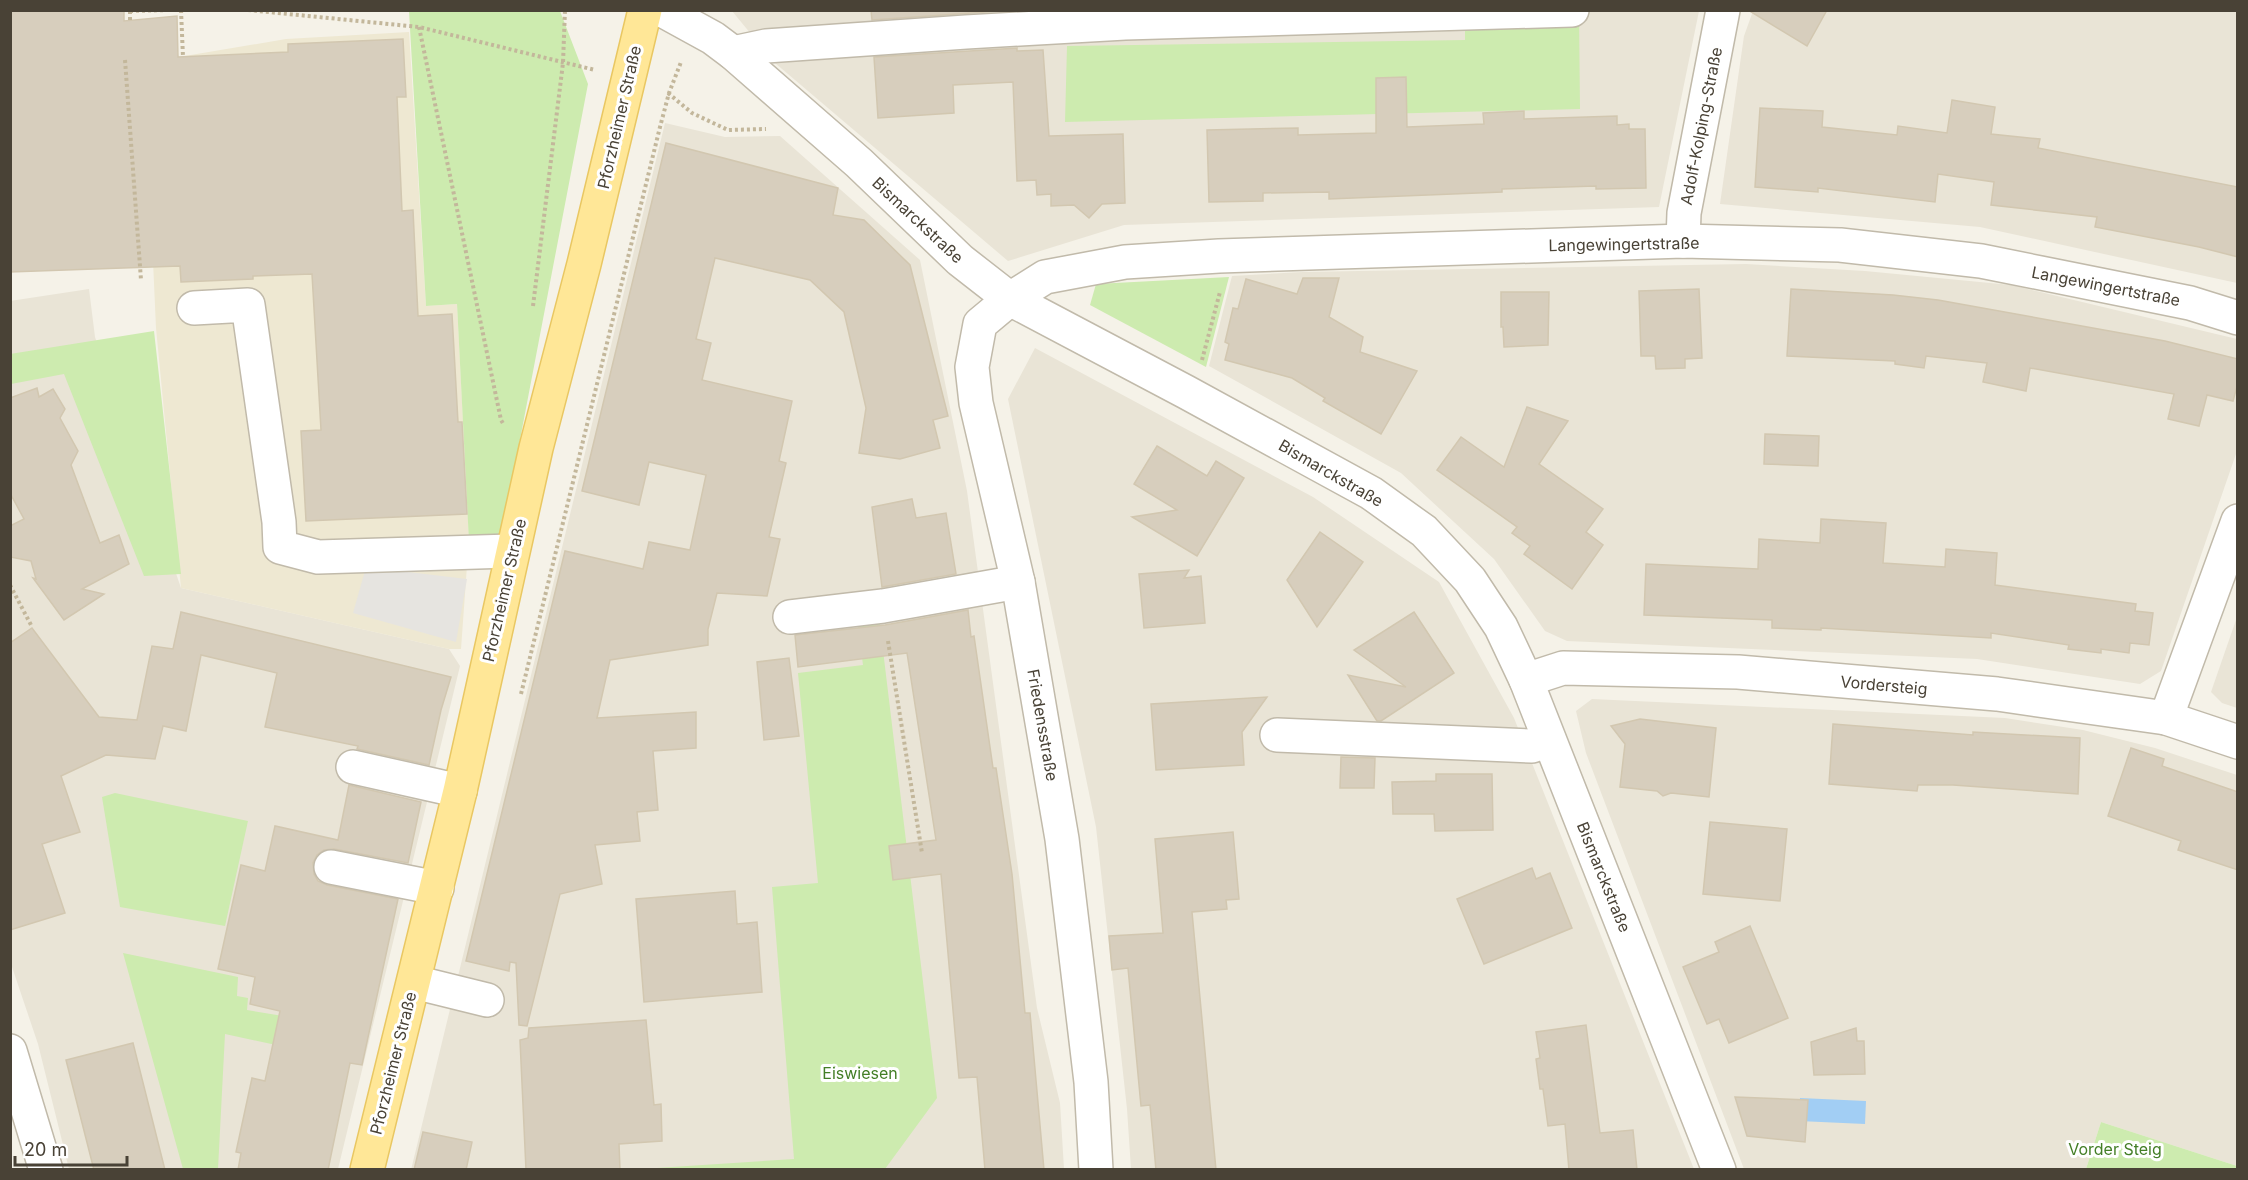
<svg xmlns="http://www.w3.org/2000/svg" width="2248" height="1180" font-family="Inter,sans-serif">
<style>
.residential{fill:#e9e4d6}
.education{fill:#eee8d2}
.green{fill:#cdebaf}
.parking{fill:#e6e4e0}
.water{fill:#a2cef4}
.building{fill:#d7cebd;stroke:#d2c7b0;stroke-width:1.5}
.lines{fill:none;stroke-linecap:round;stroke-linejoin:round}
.minor-casing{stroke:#c1baaa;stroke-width:36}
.major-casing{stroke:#e9c762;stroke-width:36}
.path{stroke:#c3b79b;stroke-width:4;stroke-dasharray:3 3;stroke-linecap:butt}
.minor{stroke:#fff;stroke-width:33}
.major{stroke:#ffe797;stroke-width:33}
.labels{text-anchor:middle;stroke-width:6;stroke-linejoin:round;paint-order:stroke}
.street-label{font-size:16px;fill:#494236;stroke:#fff}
.park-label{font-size:16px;fill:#437e26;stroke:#fff}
</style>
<rect width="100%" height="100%" fill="#f5f2e8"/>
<g class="residential">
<polygon points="732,11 1699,11 1659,207 1124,225 1008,261 775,63"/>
<polygon points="1753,11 2237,11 2237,283 1980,227 1720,204 1744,36"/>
<polygon points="665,123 725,137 780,136 920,260 967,491 1037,1008 1060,1103 1064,1169 411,1170"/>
<polygon points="1746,264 1865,271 2011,285 2237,339 2237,451 2161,671 2140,684 1977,659 1567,641 1545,631 1494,559 1401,473 1209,366 1232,276 1303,272"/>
<polygon points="89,289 95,337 181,588 449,649 460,666 338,1169 69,1169 38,1044 11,964 10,301"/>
<polygon points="1035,348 1313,497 1439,582 1514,718 1694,1169 1131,1169 1127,1109 1096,827 1008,399"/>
<polygon points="2237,617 2237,708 2222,703 2211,692"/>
<polygon points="1592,699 2005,718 2083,730 2155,748 2237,775 2237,1166 2101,1122 2086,1169 1744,1169 1586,753 1576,711"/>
</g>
<polygon class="education" points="409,32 426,306 457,304 469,538 461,649 449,649 181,588 156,328 144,59 179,57 286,39"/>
<g class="green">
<polygon points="409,11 560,11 588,84 500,544 469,542 457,304 426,306"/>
<polygon points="1465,11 1579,11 1580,109 1065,122 1067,46 1465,40"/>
<polygon points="1229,277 1206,367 1090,305 1096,284"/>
<polygon points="154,331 181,574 144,576 64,374 11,384 10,354"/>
<polygon points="879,617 937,1098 885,1169 626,1170 794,1159 772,887 818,883 798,673 863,665 857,621"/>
<polygon points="115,793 248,821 225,926 120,907 102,797"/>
<polygon points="123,953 238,977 237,996 248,998 247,1010 295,1018 290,1048 225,1034 218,1169 183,1169"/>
<polygon points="2101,1122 2237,1166 2237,1169 2086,1169"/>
</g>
<polygon class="parking" points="366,567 467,579 456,642 353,613"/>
<polygon class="water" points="1800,1098 1866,1101 1865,1124 1799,1121"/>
<g class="building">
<polygon points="10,10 124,10 124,21 177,16 178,57 288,52 288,44 403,39 406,97 397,97 402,211 413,210 418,316 452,314 458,422 462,422 467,514 306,521 301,431 321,430 312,274 253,276 253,279 181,282 180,266 10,272"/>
<polygon points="871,10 1014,10 872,20"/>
<polygon points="1748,10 1827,10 1807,46"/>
<polygon points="1017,48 1017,51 1043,50 1049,136 1123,134 1125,203 1102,204 1089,218 1074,205 1051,206 1051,194 1037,195 1036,180 1017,181 1013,82 953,85 954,113 878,118 874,57"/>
<polygon points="1406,77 1407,127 1484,124 1483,113 1524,111 1524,119 1617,116 1617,125 1629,124 1629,129 1645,129 1646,188 1596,189 1596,186 1502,189 1502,192 1329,199 1329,192 1263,193 1263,201 1209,202 1207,130 1298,128 1298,135 1376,133 1376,78"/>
<polygon points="1952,100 1995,107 1991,134 2040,139 2038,148 2238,187 2238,257 2199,247 2095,227 2097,217 1991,205 1994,182 1938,174 1935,202 1818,188 1818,192 1755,187 1760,108 1823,111 1822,127 1897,135 1898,126 1947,133"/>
<polygon points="666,143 838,188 833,215 864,220 910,265 948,416 933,420 940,448 900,459 859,453 866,408 844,312 810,280 715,258 696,339 711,343 702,380 792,401 779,461 786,463 769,537 780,539 767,596 717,593 708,629 708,645 610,660 597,718 696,712 696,748 653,751 658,810 637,812 640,841 595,845 602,884 560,894 527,1026 519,1025 516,963 510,962 509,971 466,961 565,551 643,569 649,542 690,550 706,475 649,462 639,505 582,491"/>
<polygon points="1303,278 1339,278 1329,317 1363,337 1360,352 1417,371 1381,434 1323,401 1325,398 1292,378 1225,360 1229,344 1225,342 1233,308 1238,309 1246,279 1297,294"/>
<polygon points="1699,289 1702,358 1685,359 1685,368 1656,369 1655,356 1641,356 1639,291"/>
<polygon points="1791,289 1893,295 1938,300 2165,341 2238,359 2238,383 2233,401 2207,395 2199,426 2168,419 2174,394 2030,368 2026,391 1983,382 1987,363 1926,356 1924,368 1895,364 1895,361 1787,356"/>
<polygon points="1501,292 1549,292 1548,345 1504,347 1503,327 1501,327"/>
<polygon points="37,388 39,397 53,389 65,409 60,418 78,451 71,465 100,543 119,535 129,564 82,589 104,594 64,620 33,578 36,579 31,561 10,557 10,526 24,519 10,493 10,398"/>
<polygon points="1527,407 1568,421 1539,464 1603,509 1586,532 1603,545 1572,589 1524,554 1530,546 1512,533 1517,527 1437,470 1461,437 1504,467"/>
<polygon points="1765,434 1819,436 1818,466 1764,464"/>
<polygon points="1157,446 1207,476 1216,461 1244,478 1197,556 1132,517 1177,510 1134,484"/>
<polygon points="912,499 916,518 946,513 956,574 882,587 872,507"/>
<polygon points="1821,519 1886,523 1883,563 1945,567 1946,549 1997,553 1995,585 2136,604 2135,611 2153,613 2149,645 2130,643 2129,653 2101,649 2101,653 2068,649 2069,645 1991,633 1991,638 1821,628 1821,630 1772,628 1772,620 1644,615 1646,564 1758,569 1759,539 1820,543"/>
<polygon points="1320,532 1363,562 1317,627 1287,580"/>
<polygon points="1189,570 1184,578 1201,576 1205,623 1144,628 1139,574"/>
<polygon points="968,610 971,637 974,636 993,768 996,768 1012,874 1025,1013 1030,1013 1044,1170 985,1170 977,1077 959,1078 941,874 893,880 889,846 936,840 907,653 798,667 795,635 885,625"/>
<polygon points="181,612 451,677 441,710 429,765 357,749 358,746 265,727 277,673 201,655 186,731 163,726 155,759 106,755 61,776 80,832 42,844 65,913 10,930 10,643 32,628 99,717 137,720 152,646 173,649"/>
<polygon points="1414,612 1454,673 1381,721 1377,721 1348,675 1406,687 1354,650"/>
<polygon points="789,658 799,736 764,740 757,662"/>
<polygon points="1267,697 1242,732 1244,765 1156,770 1151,704"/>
<polygon points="1640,719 1716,728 1709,797 1671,793 1663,796 1657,791 1620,787 1625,744 1611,726"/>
<polygon points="1833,724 1973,735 1973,732 2080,738 2078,794 1953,785 1918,785 1917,791 1829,784"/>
<polygon points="2131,748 2164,759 2162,766 2238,792 2238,870 2178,850 2181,841 2108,816"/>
<polygon points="1341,757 1375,758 1374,788 1340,788"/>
<polygon points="1436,774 1492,774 1493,830 1435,831 1434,814 1393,814 1392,782 1436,781"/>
<polygon points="349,785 421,802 408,863 334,849 324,850 317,855 313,863 314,874 318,881 327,885 398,899 362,1065 350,1063 328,1170 238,1170 241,1153 236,1152 252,1078 265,1081 280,1011 250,1004 255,977 218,969 241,865 265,871 275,826 338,840"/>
<polygon points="1710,822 1787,829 1780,901 1703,894"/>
<polygon points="1233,832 1239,899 1226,900 1227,909 1192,912 1216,1170 1156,1170 1150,1105 1141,1106 1128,968 1112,970 1109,936 1163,933 1155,839"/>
<polygon points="1532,868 1536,879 1550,873 1572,928 1484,964 1457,899"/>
<polygon points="735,891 737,924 757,922 762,992 644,1002 636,899"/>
<polygon points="1750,926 1788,1018 1729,1043 1719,1019 1707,1024 1683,967 1719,952 1715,942"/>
<polygon points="646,1020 654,1105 661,1104 662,1141 619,1144 620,1170 526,1170 520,1040 528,1038 529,1028"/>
<polygon points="1586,1025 1600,1133 1633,1130 1637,1170 1569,1170 1565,1124 1548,1126 1543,1089 1540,1089 1536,1059 1540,1058 1536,1032"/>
<polygon points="1856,1028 1857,1041 1864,1041 1865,1074 1814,1075 1811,1042"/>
<polygon points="133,1043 165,1170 94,1170 66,1060"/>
<polygon points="1735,1097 1808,1100 1805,1142 1747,1136"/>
<polygon points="423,1132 472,1142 466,1170 414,1170"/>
</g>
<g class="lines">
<g class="minor-casing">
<g id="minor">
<polyline points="662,10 713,38 733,53 859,163 960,260 1010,299 1186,392 1371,493 1424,531 1470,580 1501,627 1526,680 1719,1170"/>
<polyline points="733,53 766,46 966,32 1125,23 1572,10"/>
<polyline points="1683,241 1684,213 1723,10"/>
<polyline points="194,308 248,305 279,522 280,547 318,557 512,551"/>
<polyline points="790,617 883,606 1018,582"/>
<polyline points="1526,680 1563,668 1738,672 1997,694 2166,718 2238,742"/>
<polyline points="2166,718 2238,521"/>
<polyline points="1277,735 1532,746 1549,740"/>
<polyline points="353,767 460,791"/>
<polyline points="331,867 437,888"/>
<polyline points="414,982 487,1000"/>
<polyline points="10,1051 46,1170"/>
<polyline points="1096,1170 1091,1082 1062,839 1018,582 976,403 972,367 980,324 1010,299 1045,277 1125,262 1219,256 1683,241 1840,245 1981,261 2190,303 2238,318"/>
</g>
</g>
<g class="major-casing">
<polyline id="major" points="367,1170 460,791 536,448 584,264 645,10"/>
</g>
<g class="path">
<polyline points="181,10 183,57"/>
<polyline points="248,10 419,27 595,70"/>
<polyline points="130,11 171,10"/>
<polyline points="130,11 130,20"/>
<polyline points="419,27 501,420 504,425"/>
<polyline points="125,60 141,280"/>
<polyline points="668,93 692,113 728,130 766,129"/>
<polyline points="533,306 563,63 565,10"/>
<polyline points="1202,360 1220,292"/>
<polyline points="10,585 31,625"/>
<polyline points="888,641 922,853"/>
<polyline points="521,694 660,127 669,93 681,62"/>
</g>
<use href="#minor" class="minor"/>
<use href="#major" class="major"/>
</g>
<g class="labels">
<g class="street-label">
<text transform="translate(619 117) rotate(-77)" y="6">Pforzheimer Straße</text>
<text transform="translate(1701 126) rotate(-79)" y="6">Adolf-Kolping-Straße</text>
<text transform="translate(918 220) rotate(43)" y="6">Bismarckstraße</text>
<text transform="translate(1624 244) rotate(-1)" y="6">Langewingertstraße</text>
<text transform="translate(2106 286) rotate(11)" y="6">Langewingertstraße</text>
<text transform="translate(1331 473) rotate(30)" y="6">Bismarckstraße</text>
<text transform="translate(504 590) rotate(-77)" y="6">Pforzheimer Straße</text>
<text transform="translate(1884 685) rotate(5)" y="6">Vordersteig</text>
<text transform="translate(1043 725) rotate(80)" y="6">Friedensstraße</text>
<text transform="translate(1604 877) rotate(68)" y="6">Bismarckstraße</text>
<text transform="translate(393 1063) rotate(-76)" y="6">Pforzheimer Straße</text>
</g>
<g class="park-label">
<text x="860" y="1079">Eiswiesen</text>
<text x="2115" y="1155">Vorder Steig</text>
</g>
</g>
<rect width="2248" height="1180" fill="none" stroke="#494236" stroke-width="24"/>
<path d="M15 1156v9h112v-9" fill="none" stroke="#494236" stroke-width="3"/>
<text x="24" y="1156" font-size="18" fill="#494236" stroke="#ffffff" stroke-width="4.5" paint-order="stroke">20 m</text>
</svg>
